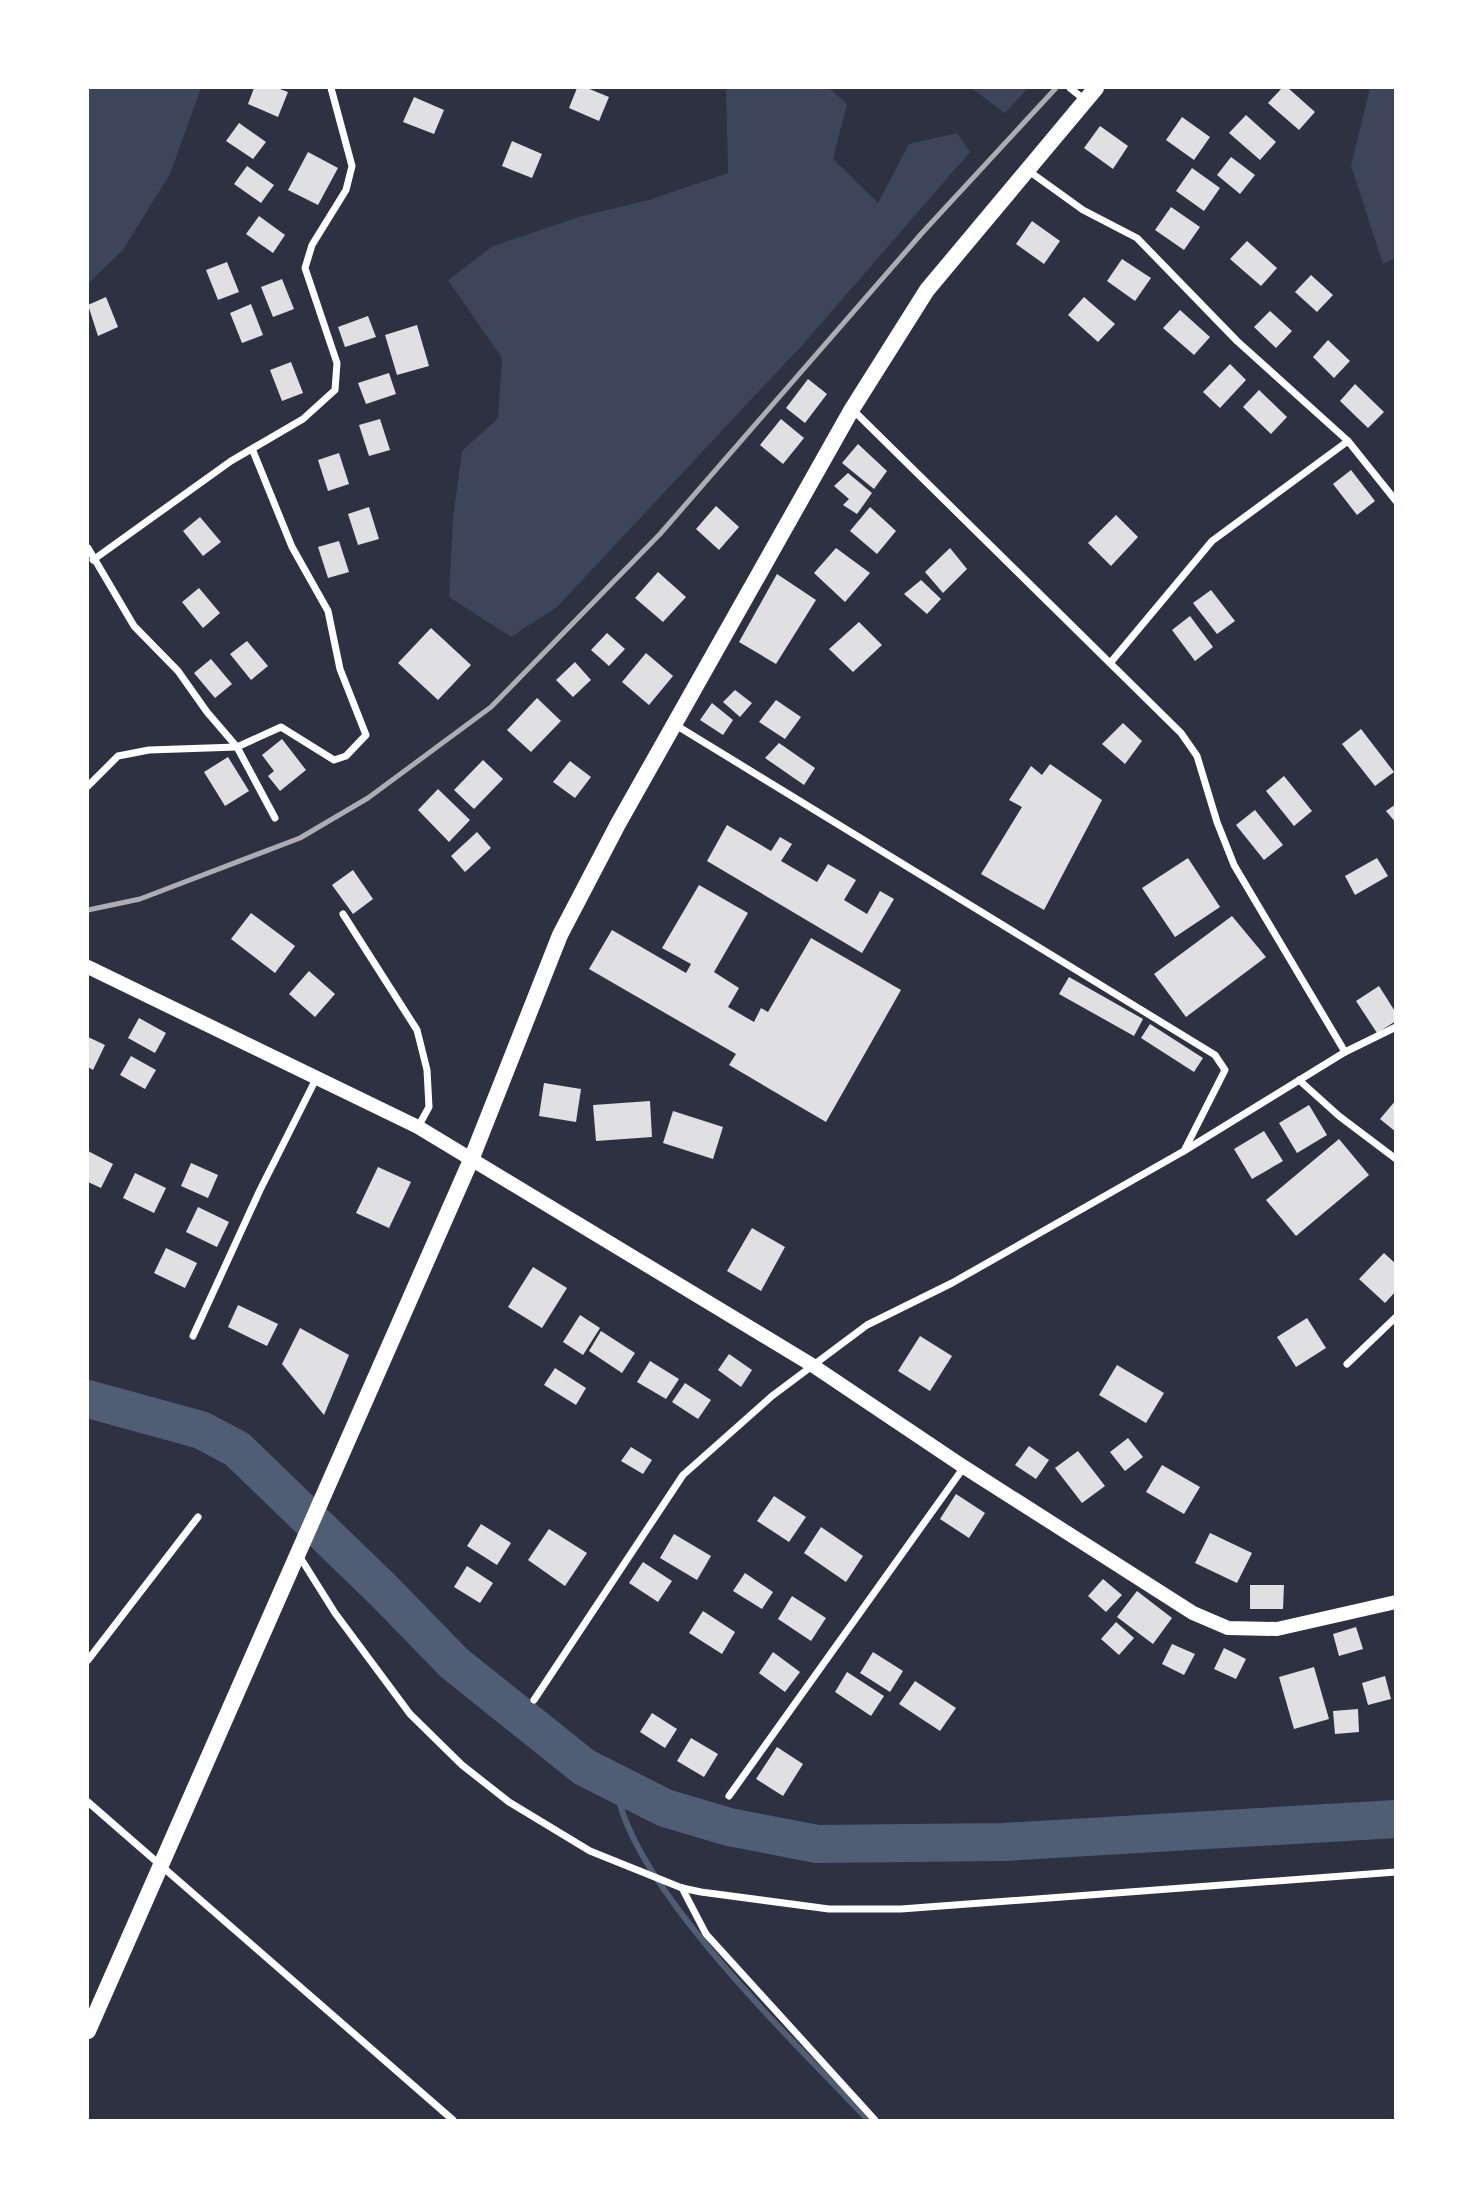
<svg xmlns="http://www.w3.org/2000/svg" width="1483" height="2208" font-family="Georgia,serif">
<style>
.green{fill:#3c4559}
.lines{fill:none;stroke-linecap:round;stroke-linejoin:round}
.stream{stroke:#4f5d75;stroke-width:6}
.river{stroke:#4f5d75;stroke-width:38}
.building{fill:#e0e0e3}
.minor{stroke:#fff;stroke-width:7}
.secondary{stroke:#fff;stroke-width:14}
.trunk{stroke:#fff;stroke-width:16}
.rail{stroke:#abadb3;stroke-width:5}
</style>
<rect width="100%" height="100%" fill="#2d3142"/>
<g class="green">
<polygon points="88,88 201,88 170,174 123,250 88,284"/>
<polygon points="726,88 829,88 847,104 833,159 878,203 909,144 957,133 970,152 806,341 557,607 511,637 449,597 453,518 462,451 498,418 502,358 448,280 493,246 582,216 649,200 728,173"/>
<polygon points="971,88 1028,88 1005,113"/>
<polygon points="1370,88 1395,88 1395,258 1383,264 1351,166"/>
</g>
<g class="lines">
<path class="stream" d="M616,1784C626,1883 799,2046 868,2120"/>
<polyline class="river" points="88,1399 201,1430 237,1449 383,1590 454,1663 584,1767 665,1808 729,1827 817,1844 1003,1842 1396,1819"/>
</g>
<g class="building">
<polygon points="254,88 277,88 288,92 278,117 248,104"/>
<polygon points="577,88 587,88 609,97 599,121 569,108"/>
<polygon points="1282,88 1288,88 1315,112 1299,130 1268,103"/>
<polygon points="414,97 444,110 434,134 403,122"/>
<polygon points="1246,115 1276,142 1260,160 1229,133"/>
<polygon points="1182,117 1210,137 1194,160 1166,140"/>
<polygon points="239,123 266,142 253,159 226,141"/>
<polygon points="1100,126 1128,146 1113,169 1084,148"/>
<polygon points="512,141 542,154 532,178 502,166"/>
<polygon points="308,152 338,168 318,205 288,190"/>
<polygon points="1231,157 1255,175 1240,194 1217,175"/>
<polygon points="247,166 274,185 261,203 234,184"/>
<polygon points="1192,168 1220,188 1204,211 1176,191"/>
<polygon points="1171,207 1200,227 1184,250 1155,230"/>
<polygon points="259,216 285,235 273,253 246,234"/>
<polygon points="1032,221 1060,241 1044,264 1016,244"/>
<polygon points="1247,241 1277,268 1261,286 1230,259"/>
<polygon points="1122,259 1151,278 1135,301 1107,281"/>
<polygon points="227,262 239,292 218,300 206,270"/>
<polygon points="1311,275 1333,295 1317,312 1295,292"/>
<polygon points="282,279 294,309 273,317 261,287"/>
<polygon points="106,297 118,327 98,336 88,305"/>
<polygon points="1084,297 1115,324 1098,342 1068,315"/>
<polygon points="251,304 263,335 242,343 230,313"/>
<polygon points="1180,310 1210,337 1194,355 1163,328"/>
<polygon points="1270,311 1292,331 1276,348 1254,327"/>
<polygon points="368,316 376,337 345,347 338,327"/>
<polygon points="417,325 429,366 397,375 385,335"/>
<polygon points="1328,340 1350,361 1334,378 1313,357"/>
<polygon points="291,362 303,393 282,401 270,370"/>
<polygon points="1230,364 1246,380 1220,408 1203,392"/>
<polygon points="389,373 396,394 366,404 358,383"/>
<polygon points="808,379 827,394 805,423 786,408"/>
<polygon points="1355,384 1384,412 1368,428 1340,401"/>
<polygon points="1259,390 1287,417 1271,434 1243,407"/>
<polygon points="380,419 390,450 369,456 359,425"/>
<polygon points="781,419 804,438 783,464 760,445"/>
<polygon points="858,444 887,471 874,489 842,463"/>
<polygon points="339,453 349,484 328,491 318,460"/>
<polygon points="1351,470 1375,501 1357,515 1333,484"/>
<polygon points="848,473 872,493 857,514 843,505 849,499 834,486"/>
<polygon points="716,506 739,527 719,550 696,529"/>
<polygon points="369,507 379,539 358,545 348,514"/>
<polygon points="870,507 896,531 877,554 850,531"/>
<polygon points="1116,515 1138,537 1111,566 1088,543"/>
<polygon points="200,517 221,542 203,556 183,531"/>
<polygon points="339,541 349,572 328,578 318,547"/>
<polygon points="836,548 870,573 845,602 814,573"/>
<polygon points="950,548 967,569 943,593 925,572"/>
<polygon points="658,572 686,597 663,622 635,598"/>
<polygon points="777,574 816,600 776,664 739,642"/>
<polygon points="921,580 941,599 927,614 904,594"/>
<polygon points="199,588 220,613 203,628 182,602"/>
<polygon points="1211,590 1235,621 1217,634 1193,603"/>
<polygon points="1190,616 1213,647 1195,661 1172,630"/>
<polygon points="859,622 882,645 853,672 829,649"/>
<polygon points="431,628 471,665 438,700 398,663"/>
<polygon points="607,633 625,649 609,666 591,650"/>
<polygon points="247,641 268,666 251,680 230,654"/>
<polygon points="646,653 673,676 649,705 622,682"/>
<polygon points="211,659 232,684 215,698 194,673"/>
<polygon points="575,662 591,680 573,697 556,680"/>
<polygon points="735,690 752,703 740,717 723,702"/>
<polygon points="537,698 561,721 531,752 507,730"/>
<polygon points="776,700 801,717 785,739 759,722"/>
<polygon points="712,703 733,720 723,735 700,720"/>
<polygon points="1123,723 1142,741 1125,764 1102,744"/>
<polygon points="1361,729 1394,772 1375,786 1342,744"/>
<polygon points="282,739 306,770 280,791 268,776 274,771 262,755"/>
<polygon points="779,743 815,768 804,785 765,758"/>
<polygon points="228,757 249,791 225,806 204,772"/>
<polygon points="483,760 503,779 474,809 454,790"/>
<polygon points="570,761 591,777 575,798 553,782"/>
<polygon points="1050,764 1102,800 1044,910 981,874 1022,807 1009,800 1031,766 1042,775"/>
<polygon points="1284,776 1312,811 1294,826 1266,791"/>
<polygon points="438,789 470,820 449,842 418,810"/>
<polygon points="1396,804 1396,823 1386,811"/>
<polygon points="1255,810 1283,845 1264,860 1236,825"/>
<polygon points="727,825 771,851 780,837 792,844 781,861 817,882 828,864 856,880 844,900 867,914 880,891 894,899 862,953 707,861"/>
<polygon points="477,832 491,848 465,872 451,856"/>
<polygon points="1188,858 1220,907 1175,937 1142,888"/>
<polygon points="1377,858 1388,876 1355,895 1345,876"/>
<polygon points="353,870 373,899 353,914 332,885"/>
<polygon points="699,885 748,913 714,972 739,988 728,1007 754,1022 761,1008 768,1012 811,938 901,990 826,1122 729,1065 736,1054 589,969 612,930 686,973 691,964 662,948"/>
<polygon points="251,913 295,946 275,973 231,939"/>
<polygon points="1232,916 1266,957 1186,1017 1154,974"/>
<polygon points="309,971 335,994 315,1017 289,994"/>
<polygon points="1069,977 1143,1019 1134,1036 1059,994"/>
<polygon points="1379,986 1396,1013 1396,1021 1377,1033 1356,1001"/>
<polygon points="139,1018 166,1033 155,1053 128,1038"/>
<polygon points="1150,1024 1203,1058 1194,1072 1141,1038"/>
<polygon points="88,1037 105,1045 93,1070 88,1067"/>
<polygon points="131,1056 156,1070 145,1089 120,1075"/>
<polygon points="544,1083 581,1089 576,1122 539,1116"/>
<polygon points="1396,1100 1396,1132 1380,1119"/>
<polygon points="650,1101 652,1137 596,1141 593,1105"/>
<polygon points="1309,1105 1327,1135 1297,1153 1279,1123"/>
<polygon points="673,1111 723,1127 713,1159 663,1143"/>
<polygon points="1264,1131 1283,1161 1252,1179 1234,1149"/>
<polygon points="1339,1139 1369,1175 1296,1236 1266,1200"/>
<polygon points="88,1151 113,1164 101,1188 88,1182"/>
<polygon points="191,1163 218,1175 208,1198 181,1186"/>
<polygon points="378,1167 411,1182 389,1228 356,1213"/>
<polygon points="135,1173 166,1188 154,1213 123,1198"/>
<polygon points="198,1207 229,1222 217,1247 186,1232"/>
<polygon points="752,1228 785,1247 761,1291 727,1271"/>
<polygon points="166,1248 197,1263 185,1288 154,1273"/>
<polygon points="1384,1253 1396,1264 1396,1291 1385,1303 1359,1279"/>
<polygon points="533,1267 567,1288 542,1328 508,1307"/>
<polygon points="238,1305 278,1324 267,1346 228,1327"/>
<polygon points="580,1315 600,1328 583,1355 563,1342"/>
<polygon points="1307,1318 1326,1348 1296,1367 1277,1337"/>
<polygon points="300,1328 349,1355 324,1415 282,1364"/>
<polygon points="601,1331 635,1353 622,1373 589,1351"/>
<polygon points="920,1336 952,1356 930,1391 898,1371"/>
<polygon points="729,1354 752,1370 741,1387 718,1370"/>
<polygon points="650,1361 679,1379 666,1399 637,1382"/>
<polygon points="1117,1365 1164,1393 1146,1423 1099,1395"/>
<polygon points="555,1368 586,1388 576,1405 544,1385"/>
<polygon points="685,1383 711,1400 698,1419 672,1402"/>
<polygon points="1128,1438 1143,1457 1125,1471 1110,1452"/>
<polygon points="1029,1446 1049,1460 1036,1479 1015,1465"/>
<polygon points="631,1447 652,1460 643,1474 621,1461"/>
<polygon points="1078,1451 1105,1486 1082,1503 1055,1468"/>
<polygon points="1162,1465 1200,1487 1184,1514 1146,1492"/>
<polygon points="956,1494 985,1513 969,1538 940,1519"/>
<polygon points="774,1496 806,1517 789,1542 757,1521"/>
<polygon points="481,1524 511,1543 497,1565 467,1546"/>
<polygon points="821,1527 863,1556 846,1582 804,1553"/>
<polygon points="549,1529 587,1553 565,1586 528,1560"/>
<polygon points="1210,1533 1252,1553 1237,1583 1195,1563"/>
<polygon points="674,1534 711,1556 697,1580 660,1558"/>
<polygon points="643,1562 672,1581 658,1602 629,1583"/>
<polygon points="467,1566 493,1583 480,1603 454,1587"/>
<polygon points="745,1573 773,1592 762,1609 733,1591"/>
<polygon points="1103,1579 1122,1595 1106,1612 1088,1596"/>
<polygon points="1250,1585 1284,1585 1283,1609 1250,1609"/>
<polygon points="1137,1591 1172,1618 1153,1644 1117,1617"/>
<polygon points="792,1596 826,1618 811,1641 778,1619"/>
<polygon points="703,1611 735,1632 722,1654 689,1633"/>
<polygon points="1116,1622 1134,1638 1119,1655 1101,1639"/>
<polygon points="1356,1627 1363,1649 1339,1656 1333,1634"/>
<polygon points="1172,1644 1195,1654 1184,1675 1162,1664"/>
<polygon points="1224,1648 1246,1659 1236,1679 1214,1669"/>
<polygon points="773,1652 800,1672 785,1692 759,1673"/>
<polygon points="873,1652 903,1671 890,1692 860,1673"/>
<polygon points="1314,1667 1329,1719 1294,1729 1279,1677"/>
<polygon points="847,1672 884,1696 871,1716 835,1692"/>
<polygon points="1385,1676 1391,1699 1368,1705 1362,1683"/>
<polygon points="915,1681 956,1708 940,1731 899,1704"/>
<polygon points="1358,1709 1359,1732 1335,1734 1333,1711"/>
<polygon points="652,1713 677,1729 665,1748 640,1732"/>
<polygon points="691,1738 718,1754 704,1777 677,1761"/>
<polygon points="777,1747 803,1764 783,1796 756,1779"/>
</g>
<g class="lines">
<g class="minor">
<polyline points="1070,88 1085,100"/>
<polyline points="1026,169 1083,210 1137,238 1237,341 1348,441 1396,501"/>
<polyline points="853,410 1181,733 1197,756 1217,822 1234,865 1345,1052"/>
<polyline points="88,548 134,626 178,671 207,712 237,747 275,818"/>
<polyline points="93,560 231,461 303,419 335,390 337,363 305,268 312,245 346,190 352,166 331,88"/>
<polyline points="1111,662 1212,541 1348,441"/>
<polyline points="674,724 1215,1055 1225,1070 1184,1151"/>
<polyline points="88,786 118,756 149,750 237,747 281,727 334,760 346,756 366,735 340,669 328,611 292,547 253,451"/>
<polyline points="343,914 417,1030 427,1070 429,1107 418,1127"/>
<polyline points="1299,1080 1339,1116 1396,1159"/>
<polyline points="193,1336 260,1190 317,1077"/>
<polyline points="1347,1364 1396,1317"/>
<polyline points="298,1554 335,1613 410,1714 462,1765 509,1802 590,1851 682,1888 701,1892 829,1909 901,1909 1396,1872"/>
<polyline points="88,1660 198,1517"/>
<polyline points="534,1700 683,1475 772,1396 867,1325 952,1283 1184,1151 1345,1052 1396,1027"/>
<polyline points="729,1796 964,1467"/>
<polyline points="88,1802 453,2120"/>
<polyline points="682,1888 706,1934 875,2120"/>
</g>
<polyline class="secondary" points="88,967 418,1127 812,1365 964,1467 1193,1613 1228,1628 1277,1629 1396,1602"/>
<polyline class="trunk" points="88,2031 471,1160 560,935 618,824 852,409 927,290 1096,88"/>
<polyline class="rail" points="88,910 140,899 300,838 368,798 491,707 660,534 922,233 1056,88"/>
</g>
<rect width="1483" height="2208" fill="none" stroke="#ffffff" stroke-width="178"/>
</svg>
